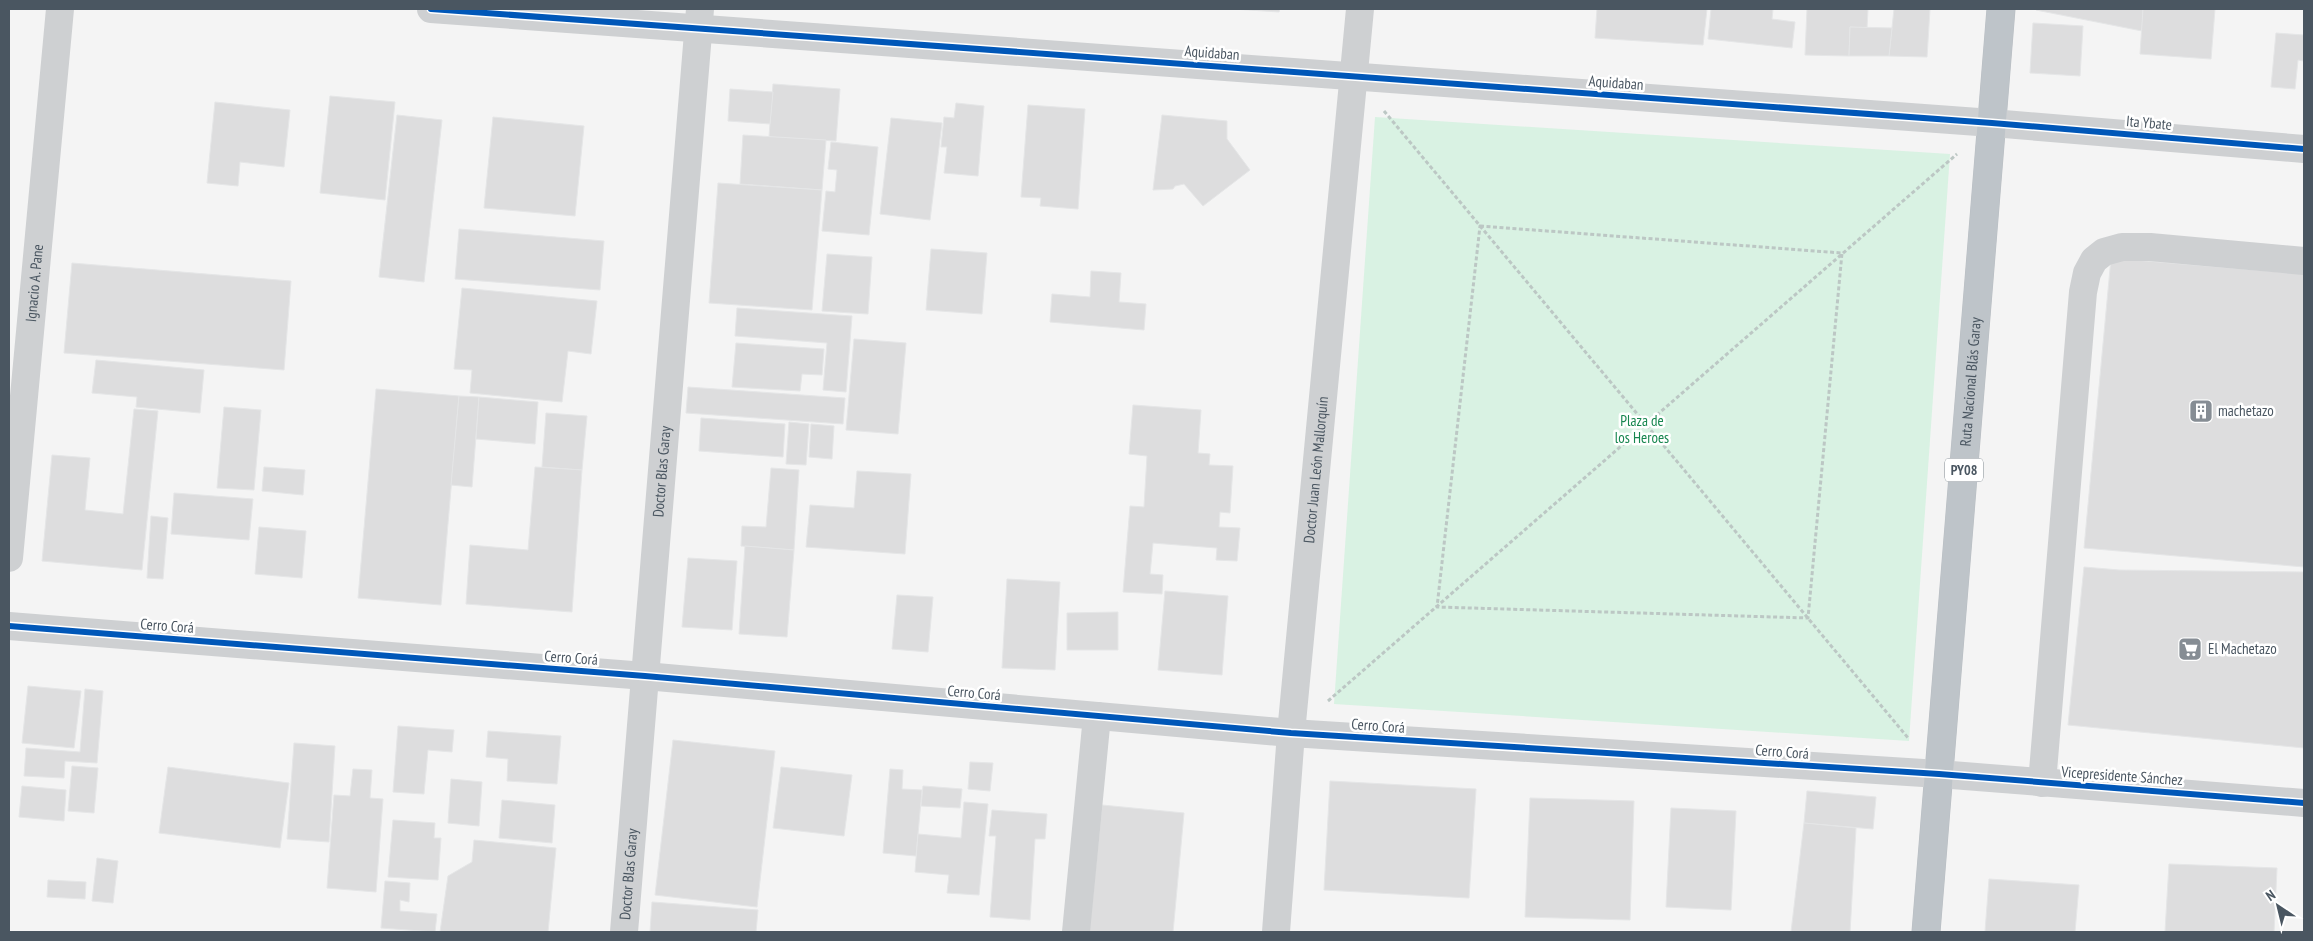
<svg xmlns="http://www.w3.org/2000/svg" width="2313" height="941" font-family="'PT Sans Narrow',sans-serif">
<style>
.green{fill:#d9f2e3}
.building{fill:#ddddde;stroke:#e5e6e7}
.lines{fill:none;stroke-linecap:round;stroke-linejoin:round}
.highway-casing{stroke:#b9bec3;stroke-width:29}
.path{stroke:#bcc7c4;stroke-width:3;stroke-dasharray:4 2.5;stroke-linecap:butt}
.minor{stroke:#ced0d2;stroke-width:28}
.highway{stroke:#bec4c9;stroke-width:28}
.cycleway-casing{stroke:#fff;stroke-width:9}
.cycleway{stroke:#0057b8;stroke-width:6}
.labels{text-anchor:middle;stroke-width:5;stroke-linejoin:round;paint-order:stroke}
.shield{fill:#fff;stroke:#808990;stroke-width:1}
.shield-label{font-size:14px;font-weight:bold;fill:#4a5661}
.street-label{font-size:15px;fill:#4a5661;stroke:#fff}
.poi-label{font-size:15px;fill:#4a5661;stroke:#fff;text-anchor:start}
.park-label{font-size:15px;fill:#17864f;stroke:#fff}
</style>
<rect width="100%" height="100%" fill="#f4f4f4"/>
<polygon class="green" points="1375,117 1950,154 1909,741 1334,704"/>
<g class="building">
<polygon points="1233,9 1280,9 1279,12"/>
<polygon points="1597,9 1707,9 1703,45 1595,38"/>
<polygon points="1711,9 1773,9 1772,19 1795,22 1792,48 1708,39"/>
<polygon points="1807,9 1868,9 1867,28 1850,27 1849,56 1805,55"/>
<polygon points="1894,9 1930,9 1927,57 1889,56"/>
<polygon points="2036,9 2143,9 2142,31 2036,10"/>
<polygon points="2143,9 2215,9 2211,59 2140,54"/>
<polygon points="2033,23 2083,26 2080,76 2030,73"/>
<polygon points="1850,27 1892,28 1889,56 1849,56"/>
<polygon points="2276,33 2304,35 2304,61 2298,60 2295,89 2271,87"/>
<polygon points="773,84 840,89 836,141 769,137"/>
<polygon points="730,89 773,92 770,124 728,121"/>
<polygon points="330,96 395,102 385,200 320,193"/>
<polygon points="215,102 290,110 284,167 240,162 238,186 207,183"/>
<polygon points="956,103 984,106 978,176 944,173 947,147 941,147 944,117 954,118"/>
<polygon points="1028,105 1085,109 1078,209 1040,206 1041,198 1021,197"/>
<polygon points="397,115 442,120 424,282 379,277"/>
<polygon points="1162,115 1227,121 1227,139 1250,170 1203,206 1184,184 1175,186 1173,189 1153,190"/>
<polygon points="493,117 584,126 575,216 484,208"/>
<polygon points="891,118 942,123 930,220 880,214"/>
<polygon points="743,135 826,140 822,190 740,184"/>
<polygon points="831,142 878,147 869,235 822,231 826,191 835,192 837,170 828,169"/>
<polygon points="718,183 822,190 812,310 709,303"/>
<polygon points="459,229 604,241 600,290 455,279"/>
<polygon points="931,249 987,253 982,314 926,310"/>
<polygon points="827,254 872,257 868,314 822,311"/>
<polygon points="2111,258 2304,274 2304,567 2084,548"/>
<polygon points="72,263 291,281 284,370 64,353"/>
<polygon points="1091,271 1121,273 1119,302 1146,304 1144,330 1050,322 1052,294 1090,297"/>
<polygon points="462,288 597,301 591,354 568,351 562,402 470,393 472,370 454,369"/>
<polygon points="737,308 852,316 846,392 823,390 827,343 735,336"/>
<polygon points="854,339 906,343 898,434 846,430"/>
<polygon points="736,343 824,349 822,375 802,374 800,391 732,387"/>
<polygon points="96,360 204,370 200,413 136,407 137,397 92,393"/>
<polygon points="688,387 845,398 843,424 686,413"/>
<polygon points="376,389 459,396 441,605 358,598"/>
<polygon points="459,396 479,397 472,487 451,485"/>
<polygon points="479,397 538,402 535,444 476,439"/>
<polygon points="1133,405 1201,410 1198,453 1210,454 1209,465 1233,466 1230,513 1220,512 1219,527 1240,528 1237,561 1216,560 1217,548 1153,543 1150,574 1163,575 1162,594 1123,592 1130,506 1144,507 1147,456 1129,454"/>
<polygon points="224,407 261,410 254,490 217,488"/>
<polygon points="134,409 158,411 142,570 42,561 52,455 90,458 85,510 123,514"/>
<polygon points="546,413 587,416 582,470 542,467"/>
<polygon points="701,418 785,424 783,457 699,451"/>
<polygon points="789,422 809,424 806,465 786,464"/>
<polygon points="811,424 834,426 832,459 809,457"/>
<polygon points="264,467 305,470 303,495 262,491"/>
<polygon points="535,467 582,470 572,612 466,604 470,545 528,550"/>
<polygon points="771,468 799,470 794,550 741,546 742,526 766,527"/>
<polygon points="857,471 911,474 905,554 806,547 810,505 854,508"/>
<polygon points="174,493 253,499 249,540 171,534"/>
<polygon points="151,516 168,518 163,579 147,578"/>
<polygon points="259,527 306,531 302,578 255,574"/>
<polygon points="745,546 794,550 787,637 739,634"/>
<polygon points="688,558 737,561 732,630 682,627"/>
<polygon points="2084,567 2119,570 2304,572 2304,748 2068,725"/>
<polygon points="1007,579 1060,582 1055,670 1002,668"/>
<polygon points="1165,591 1228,596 1222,675 1158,670"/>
<polygon points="897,595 933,597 928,652 892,649"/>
<polygon points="1118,612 1118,650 1067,650 1067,613"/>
<polygon points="28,686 81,691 74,748 22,743"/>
<polygon points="85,689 103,691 97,763 65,761 64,778 24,776 26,748 80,752"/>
<polygon points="398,726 454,730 452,752 428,750 424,794 393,792"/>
<polygon points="488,731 561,736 557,784 507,781 508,759 486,757"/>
<polygon points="673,740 775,751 757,907 655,895"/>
<polygon points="294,743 335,746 329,842 287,839"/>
<polygon points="970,762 993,763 990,791 968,789"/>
<polygon points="72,766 98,768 94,813 68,811"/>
<polygon points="168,767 289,783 280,848 159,833"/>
<polygon points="781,767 852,775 844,836 773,828"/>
<polygon points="353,769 372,770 370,798 383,799 376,892 327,888 334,795 350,796"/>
<polygon points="890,769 903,770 902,789 922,790 916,856 883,853"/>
<polygon points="451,779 482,782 479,826 448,823"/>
<polygon points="1330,781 1476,789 1469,898 1324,890"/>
<polygon points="22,786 66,790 64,821 19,817"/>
<polygon points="923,786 962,789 960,808 921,806"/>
<polygon points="1807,791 1876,797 1873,829 1804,823"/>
<polygon points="1530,798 1634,801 1630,920 1525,917"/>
<polygon points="502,800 555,805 552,843 499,838"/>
<polygon points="964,802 988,804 979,895 947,893 949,875 915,872 918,834 961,838"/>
<polygon points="1102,805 1184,813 1173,932 1089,932"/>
<polygon points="1671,808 1736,811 1731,910 1666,907"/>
<polygon points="992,810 1047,814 1045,839 1035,839 1030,920 990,917 996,836 989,836"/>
<polygon points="393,820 435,823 434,838 441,838 438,880 388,877"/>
<polygon points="1804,823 1856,828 1850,932 1791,932"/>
<polygon points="474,840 556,848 548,932 440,932 448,876 472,862"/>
<polygon points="97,858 118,861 113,903 92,901"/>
<polygon points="2169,864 2277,868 2274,932 2165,932"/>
<polygon points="1989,879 2079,885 2075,932 1985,932"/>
<polygon points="48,880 86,882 85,899 47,897"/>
<polygon points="385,881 410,883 409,902 400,900 400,911 437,914 435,932 381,928"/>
<polygon points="652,902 758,910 756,932 650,932"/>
</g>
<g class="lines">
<g class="highway-casing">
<g id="highway">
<path id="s4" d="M1926,932L2001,9"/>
</g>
</g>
<g class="path">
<polyline points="1384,111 1909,739"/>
<polygon points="1480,226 1842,253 1808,618 1437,607"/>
<polyline points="1328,701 1957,154"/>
</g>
<g class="minor">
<polyline points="431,9 1992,123 2304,149"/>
<path id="s1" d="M9,558L60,9"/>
<polyline points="9,626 645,676 1291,733 1939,774 2304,803"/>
<polyline points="2042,783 2083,292 2087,273 2094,260 2104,252 2122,247 2150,247 2304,261"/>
<path id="s2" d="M624,932L700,9"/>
<polyline points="1076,932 1097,716"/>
<path id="s3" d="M1276,932L1291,733L1360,9"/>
</g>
<use href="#highway" class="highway"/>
<g class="cycleway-casing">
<g id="cycleway">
<polyline points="431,9 1992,123 2304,149"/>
<polyline points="9,626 645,676 1291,733 1939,774 2304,803"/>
</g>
</g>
<use href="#cycleway" class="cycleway"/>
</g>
<defs>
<g id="building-square" transform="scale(1.25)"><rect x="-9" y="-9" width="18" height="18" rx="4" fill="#868d94" stroke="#fff"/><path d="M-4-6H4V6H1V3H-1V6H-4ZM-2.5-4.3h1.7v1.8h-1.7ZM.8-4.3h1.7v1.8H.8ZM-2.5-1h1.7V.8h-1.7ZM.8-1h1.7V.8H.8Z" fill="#fff"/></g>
<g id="supermarket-square" transform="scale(1.25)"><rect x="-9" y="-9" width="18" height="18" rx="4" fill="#868d94" stroke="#fff"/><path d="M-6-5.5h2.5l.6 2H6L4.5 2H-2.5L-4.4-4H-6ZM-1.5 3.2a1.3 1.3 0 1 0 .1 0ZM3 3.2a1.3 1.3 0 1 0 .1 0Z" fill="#fff"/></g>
</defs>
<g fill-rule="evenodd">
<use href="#building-square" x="2201" y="411"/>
<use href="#supermarket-square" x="2190" y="649"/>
</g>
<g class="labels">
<rect class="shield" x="1945" y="458.5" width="38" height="23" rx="4"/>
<g class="shield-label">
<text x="1964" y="475">PY08</text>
</g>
<g class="street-label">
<text transform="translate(1212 53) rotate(4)" y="5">Aquidaban</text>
<text transform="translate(1616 83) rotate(4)" y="5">Aquidaban</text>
<text transform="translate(2149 123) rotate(5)" y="5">Ita Ybate</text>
<text dy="5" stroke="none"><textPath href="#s1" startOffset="276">Ignacio A. Pane</textPath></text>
<text dy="5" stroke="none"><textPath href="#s4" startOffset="552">Ruta Nacional Blás Garay</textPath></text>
<text dy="5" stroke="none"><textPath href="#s3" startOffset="464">Doctor Juan León Mallorquín</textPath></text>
<text dy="5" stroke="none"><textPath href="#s2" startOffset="462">Doctor Blas Garay</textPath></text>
<text transform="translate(167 626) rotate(4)" y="5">Cerro Corá</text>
<text transform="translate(571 658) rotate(4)" y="5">Cerro Corá</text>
<text transform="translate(974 693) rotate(5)" y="5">Cerro Corá</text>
<text transform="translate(1378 726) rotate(4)" y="5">Cerro Corá</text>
<text transform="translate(1782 752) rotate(4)" y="5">Cerro Corá</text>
<text transform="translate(2122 776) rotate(4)" y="5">Vicepresidente Sánchez</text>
<text dy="5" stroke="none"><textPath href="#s2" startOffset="58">Doctor Blas Garay</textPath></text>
</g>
<g class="poi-label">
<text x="2218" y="416">machetazo</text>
<text x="2208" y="654">El Machetazo</text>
</g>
<g class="park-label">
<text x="1642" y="426">Plaza de<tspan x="1642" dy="17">los Heroes</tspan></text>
</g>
</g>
<rect width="2313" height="941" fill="none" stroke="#4a5661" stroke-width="20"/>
<g transform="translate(2278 906) rotate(325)" stroke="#ffffff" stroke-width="4" paint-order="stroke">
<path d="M0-4L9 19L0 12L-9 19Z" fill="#4a5661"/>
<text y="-8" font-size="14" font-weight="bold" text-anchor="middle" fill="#4a5661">N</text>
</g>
</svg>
